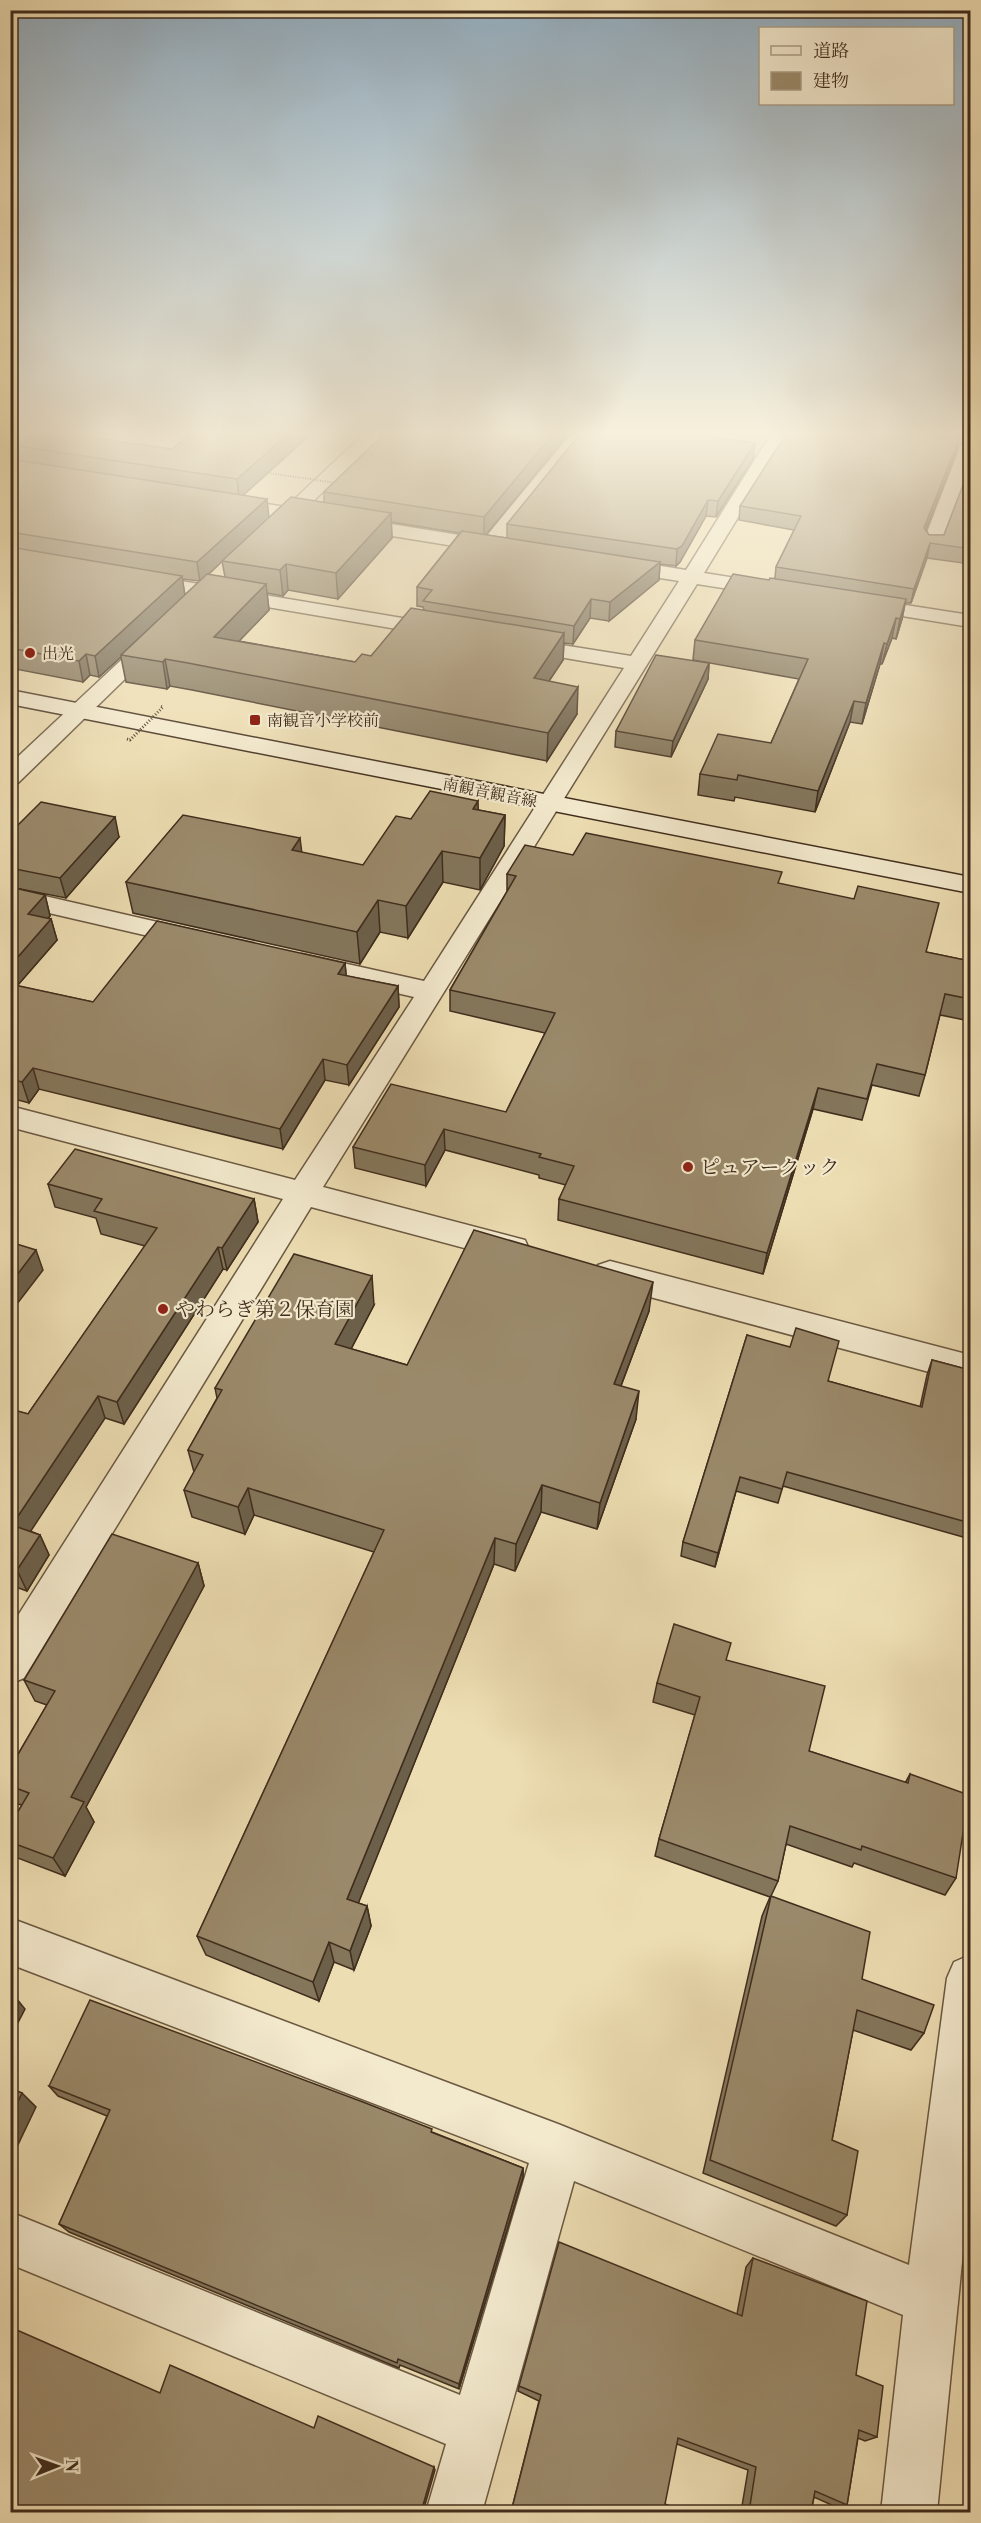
<svg xmlns="http://www.w3.org/2000/svg" width="981" height="2523" font-family="'Libre Bodoni','Noto Serif JP',serif">
<style>
.green{fill:#d0bf99;stroke:#88765b;stroke-width:1.5}
.lines{fill:none;stroke-linecap:round;stroke-linejoin:round}
.street-casing{stroke:#6b5942;stroke-width:3}
.secondary-casing{stroke:#402d1d;stroke-width:3}
.street{fill:#f3e9cd;fill-rule:evenodd}
.secondary{fill:#f3e9cd;fill-rule:evenodd}
.path-bridge-far1{stroke:#402d1d;stroke-width:2;stroke-dasharray:1 1.5;stroke-linecap:butt}
.path-bridge{stroke:#402d1d;stroke-width:3;stroke-dasharray:1 2;stroke-linecap:butt}
.wall{fill:#84765b;stroke:#402d1d;stroke-width:1.5;fill-rule:evenodd}
.shaded-wall{fill:#6c604a;stroke:#402d1d;stroke-width:1.5}
.building{fill:#9a896a;stroke:#402d1d;stroke-width:1.5}
.poi-dot{fill:#8f2418;stroke:#f3e9cd;stroke-width:2}
.labels{text-anchor:middle;stroke-width:4.5;stroke-linejoin:round;paint-order:stroke}
.far-poi-label{font-size:16px;fill:#402d1d;stroke:#f3e9cd;text-anchor:start}
.far-street-label{font-size:16px;fill:#402d1d;stroke:#f3e9cd}
.poi-label{font-size:20px;fill:#402d1d;stroke:#f3e9cd;text-anchor:start}
</style>
<rect width="100%" height="100%" fill="#edddb2"/>
<filter id="stains"><feTurbulence type="fractalNoise" baseFrequency=".00333" numOctaves="4"/><feColorMatrix values="0 0 0 0 .2 0 0 0 0 .09 0 0 0 0 .02 0 0 0 .5 -.17"/></filter>
<radialGradient id="worn" r=".72"><stop offset=".6" stop-color="#630" stop-opacity="0"/><stop offset="1" stop-color="#630" stop-opacity=".3"/></radialGradient>
<polygon class="green" points="652,434 771,434 755,457 647,441"/>
<g class="lines">
<g class="street-casing">
<g id="street">
<path d="M364,434H383L304,510L484,539L571,434H589L502,542L507,547L504,551L497,553L294,520C286,527 282,532 271,529L269,525L275,517L223,509L216,507L214,503L216,499L223,497L286,507Z"/>
<polygon points="771,434 789,434 704,573 773,584 780,586 783,590 780,594 773,596 697,584 323,1187 525,1240 529,1249 525,1258 513,1261 311,1207 24,1678 10,1684 10,1628 283,1199 10,1127 10,1106 295,1180 414,997 292,969 288,963 292,957 302,954 424,981 624,668 518,650 510,649 507,644 510,639 518,638 631,656 679,581 617,571 610,569 607,565 610,561 617,559 686,570"/>
<polygon points="970,442 970,467 943,543 940,547 926,547 923,543 960,447 963,443"/>
<polygon points="139,574 444,625 451,627 454,631 451,635 444,637 132,584 129,580 132,576"/>
<polygon points="860,598 970,615 970,627 853,608 850,604 853,600"/>
<polygon points="156,632 163,634 167,638 163,642 18,783 10,785 10,764 149,634"/>
<polygon points="10,888 205,933 209,939 205,945 196,947 10,904"/>
<polygon points="610,1261 970,1355 970,1383 598,1283 593,1274 598,1265"/>
<polygon points="10,1918 558,2124 909,2265 947,1978 954,1962 970,1955 970,2182 937,2512 881,2512 903,2315 574,2181 482,2512 426,2512 446,2444 10,2264 10,2212 460,2395 529,2163 10,1964"/>
</g>
</g>
<g class="secondary-casing">
<polygon id="secondary" points="10,690 970,877 970,893 10,704"/>
</g>
<use href="#street" class="street"/>
<use href="#secondary" class="secondary"/>
<polyline class="path-bridge-far1" points="268,473 337,483"/>
<polyline class="path-bridge" points="127,739 130,740 163,707 160,706"/>
</g>
<g class="wall">
<path d="M10,434L172,449L311,434L243,495L269,518L324,502V492L568,434L486,535L507,538V524L753,459L716,517L706,516L680,562L676,566L660,564L659,580L609,621L590,618L573,644L564,643L563,660L549,681L577,714L547,761L192,690L170,686L167,689L126,682L121,657L99,677L90,675L83,682L10,668ZM391,522L460,533L417,587V606L423,607L424,610L371,656L355,662L239,641L269,610L267,593L283,596L288,590L338,599L392,538ZM222,561L225,577L208,575ZM182,579L200,581L185,595Z"/>
<polygon points="935,434 970,434 970,440"/>
<polygon points="956,453 926,530 929,535 944,535 970,467 970,564 927,558 911,603 905,603 902,619 896,639 892,638 882,664 880,664 862,724 850,722 815,812 735,797 734,801 698,795 700,774 771,743 799,679 693,660 695,640 769,580 775,578 776,567 794,530 739,520 740,506"/>
<polygon points="709,663 708,679 671,757 615,747 616,731"/>
<polygon points="478,810 505,815 504,846 480,890 443,882 408,938 380,932 360,964 133,913 126,882 363,865 411,819"/>
<polygon points="10,833 119,837 66,898 10,887"/>
<polygon points="573,855 780,884 926,952 970,961 970,1021 940,1015 925,1075 919,1096 872,1085 862,1120 813,1109 763,1274 558,1220 559,1199 566,1185 539,1178 539,1175 445,1150 426,1186 355,1168 353,1147 506,1112 545,1033 450,1011 450,990 507,892 507,874"/>
<polygon points="10,887 45,895 50,916 47,919 51,919 57,940 17,986 93,1002 345,963 346,976 398,986 399,1007 349,1085 325,1080 283,1149 39,1089 29,1103 10,1098"/>
<polygon points="48,1184 254,1199 258,1222 227,1270 223,1269 124,1424 105,1418 30,1531 40,1535 49,1555 27,1591 10,1585 10,1409 28,1414 145,1246 101,1234 96,1218 55,1207"/>
<polygon points="374,1305 351,1349 407,1365 649,1311 621,1386 636,1419 597,1529 541,1512 515,1571 494,1564 358,1903 367,1906 371,1926 354,1970 334,1962 319,2001 206,1955 197,1936 374,1552 254,1515 245,1534 192,1517 184,1490 194,1472 188,1450 217,1398 215,1388"/>
<polygon points="747,1335 828,1381 920,1407 927,1375 932,1360 970,1370 970,1539 783,1486 778,1503 736,1491 715,1567 681,1556 683,1542"/>
<polygon points="198,1563 204,1586 86,1807 94,1822 65,1876 15,1857 10,1850 10,1825 22,1805 14,1803 10,1797 10,1768 47,1705 35,1701 24,1680"/>
<polygon points="726,1661 809,1751 905,1783 910,1774 956,1878 945,1895 854,1863 852,1867 786,1844 778,1881 771,1896 862,1979 924,2033 911,2050 853,2030 832,2140 847,2215 836,2226 703,2173 762,1916 770,1897 655,1856 659,1839 695,1715 653,1702 657,1683"/>
<polygon points="49,2086 432,2132 523,2168 523,2177 459,2389 400,2365 399,2368 69,2232 59,2224 107,2116 58,2096"/>
<polygon points="753,2258 856,2375 877,2437 865,2441 858,2438 847,2505 836,2507 814,2497 811,2512 741,2512 748,2470 677,2444 511,2512 539,2401 518,2391 519,2386 737,2314 746,2267"/>
</g>
<g class="shaded-wall">
<polygon points="288,434 311,434 239,499 237,479"/>
<polygon points="553,434 568,434 484,537 484,517"/>
<polygon points="959,439 956,453 921,542 924,528"/>
<polygon points="755,443 753,459 716,517 718,501"/>
<polygon points="267,499 269,518 200,582 197,562"/>
<polygon points="708,500 706,516 680,562 676,566 677,549"/>
<polygon points="391,513 392,538 338,599 336,573"/>
<polygon points="930,543 927,558 911,603 914,589"/>
<polygon points="660,562 659,580 609,621 610,602"/>
<polygon points="286,564 288,590 283,596 280,570"/>
<polygon points="182,576 185,596 121,655 121,657 99,677 95,656"/>
<polygon points="266,584 269,610 218,663 214,637"/>
<polygon points="591,599 590,618 573,644 574,626"/>
<polygon points="906,599 902,619 896,639 900,619"/>
<polygon points="896,618 892,638 882,664 887,644"/>
<polygon points="564,633 563,660 533,705 534,678"/>
<polygon points="884,643 880,664 862,724 866,703"/>
<polygon points="86,654 90,675 83,682 79,661"/>
<polygon points="165,659 170,686 167,689 163,662"/>
<polygon points="709,663 708,679 671,757 673,741"/>
<polygon points="578,687 577,714 547,761 548,733"/>
<polygon points="854,701 850,722 815,812 818,791"/>
<polygon points="10,724 14,739 10,743"/>
<polygon points="478,801 479,832 473,809"/>
<polygon points="505,815 504,846 480,890 480,858"/>
<polygon points="115,817 119,837 66,898 60,878"/>
<polygon points="300,838 304,870 292,850"/>
<polygon points="442,851 443,882 408,938 406,906"/>
<polygon points="45,895 50,916 33,935 28,914"/>
<polygon points="378,900 380,932 360,964 357,932"/>
<polygon points="51,919 57,940 10,994 10,966"/>
<polygon points="345,963 347,984 338,974"/>
<polygon points="398,986 399,1007 349,1085 347,1065"/>
<polygon points="323,1059 325,1080 283,1149 280,1129"/>
<polygon points="33,1068 39,1089 29,1103 22,1082"/>
<polygon points="818,1088 813,1109 763,1274 767,1253"/>
<polygon points="444,1129 445,1150 426,1186 425,1165"/>
<polygon points="254,1199 258,1222 227,1270 222,1248"/>
<polygon points="218,1247 223,1269 124,1424 117,1402"/>
<polygon points="36,1250 43,1270 10,1313 10,1284"/>
<polygon points="372,1276 374,1305 339,1372 335,1344"/>
<polygon points="653,1282 649,1311 611,1412 614,1384"/>
<polygon points="639,1391 636,1419 597,1529 600,1503"/>
<polygon points="98,1396 105,1418 21,1546 12,1525"/>
<polygon points="740,1477 736,1491 715,1567 718,1553"/>
<polygon points="542,1485 541,1512 515,1571 516,1544"/>
<polygon points="248,1488 254,1515 245,1534 238,1507"/>
<polygon points="40,1535 49,1555 27,1591 17,1570"/>
<polygon points="495,1538 494,1564 352,1919 347,1899"/>
<polygon points="198,1563 204,1586 86,1807 94,1822 65,1876 53,1858 71,1797"/>
<polygon points="367,1906 371,1926 354,1970 350,1951"/>
<polygon points="329,1942 334,1962 319,2001 313,1982"/>
<polygon points="12,1993 25,2009 10,2038 10,1996"/>
<polygon points="22,2093 36,2107 14,2153 10,2150 10,2117"/>
<polygon points="523,2168 523,2177 459,2389 459,2384"/>
<polygon points="434,2467 435,2470 423,2512 421,2512"/>
</g>
<g class="building">
<polygon points="10,434 67,434 172,449 190,434 288,434 237,479 10,445"/>
<polygon points="384,434 553,434 484,517 324,492"/>
<polygon points="580,434 691,434 755,443 718,501 708,500 682,546 677,549 507,524"/>
<polygon points="788,434 930,434 959,439 924,528 929,535 944,535 970,467 970,549 930,543 914,589 776,567 801,516 740,506 777,448"/>
<polygon points="10,459 267,499 197,562 10,532"/>
<polygon points="291,497 391,513 336,573 286,564 280,570 222,561"/>
<polygon points="462,531 660,562 610,602 591,599 574,626 423,601 432,590 417,587"/>
<polygon points="10,547 182,576 95,656 86,654 79,661 10,648"/>
<polygon points="207,574 266,584 214,637 355,662 362,654 371,656 411,608 564,633 534,678 578,687 548,733 188,663 165,659 163,662 121,655"/>
<polygon points="733,574 769,580 770,578 906,599 900,619 896,618 887,644 884,643 866,703 854,701 818,791 738,775 737,780 700,774 718,734 771,743 808,659 695,640"/>
<polygon points="656,655 709,663 673,741 616,731"/>
<polygon points="430,791 478,801 473,809 505,815 480,858 442,851 406,906 378,900 357,932 126,882 183,815 300,838 292,850 363,865 396,816 411,819"/>
<polygon points="41,802 115,817 60,878 10,868 10,833"/>
<polygon points="586,833 782,872 778,883 854,899 858,886 939,903 926,952 970,961 970,999 945,994 925,1075 877,1064 867,1099 818,1088 767,1253 559,1199 574,1166 539,1157 541,1154 444,1129 425,1165 353,1147 391,1084 506,1112 555,1013 450,990 516,876 507,874 525,845 573,855"/>
<polygon points="10,887 45,895 28,914 51,919 10,966"/>
<polygon points="157,921 345,963 338,974 398,986 347,1065 323,1059 280,1129 33,1068 22,1082 10,1079 10,984 93,1002"/>
<polygon points="75,1149 254,1199 222,1248 218,1247 117,1402 98,1396 12,1525 40,1535 17,1570 10,1568 10,1409 28,1414 157,1228 94,1211 102,1199 48,1184"/>
<polygon points="474,1230 653,1282 614,1384 639,1391 600,1503 542,1485 516,1544 495,1538 347,1899 367,1906 350,1951 329,1942 313,1982 197,1936 384,1530 248,1488 238,1507 184,1490 203,1455 188,1450 222,1390 215,1388 294,1254 372,1276 335,1344 407,1365"/>
<polygon points="10,1242 36,1250 10,1284"/>
<polygon points="796,1328 839,1341 828,1381 922,1407 932,1360 970,1370 970,1523 787,1472 782,1489 740,1477 718,1553 683,1542 747,1335 790,1347"/>
<polygon points="112,1534 198,1563 71,1797 84,1802 53,1858 10,1842 10,1825 29,1793 10,1786 10,1768 55,1691 24,1680"/>
<polygon points="674,1624 731,1643 726,1660 825,1686 809,1751 908,1783 910,1774 969,1795 956,1878 862,1846 861,1850 790,1826 778,1881 659,1839 700,1697 657,1683"/>
<polygon points="771,1896 870,1932 862,1979 934,2005 924,2033 857,2010 832,2140 858,2151 847,2215 710,2160"/>
<polygon points="90,2000 363,2102 432,2129 431,2132 523,2168 459,2384 398,2359 397,2363 59,2224 110,2110 49,2086"/>
<polygon points="10,2088 22,2093 10,2117"/>
<polygon points="559,2242 742,2316 753,2258 867,2301 856,2375 883,2386 877,2437 859,2430 847,2505 815,2491 811,2512 749,2512 756,2467 678,2438 665,2504 685,2512 511,2512 541,2395 519,2386"/>
<polygon points="10,2327 160,2393 170,2365 314,2428 318,2416 434,2467 421,2512 10,2512"/>
</g>
<linearGradient id="sky" x2="0" y2="1"><stop stop-color="#92acbe"/><stop offset="0.55" stop-color="#f7f0dc"/><stop offset="1" stop-color="#f7f0dc" stop-opacity="0"/></linearGradient>
<rect width="981" height="787" fill="url(#sky)"/>
<g class="poi-dot">
<circle cx="30" cy="653" r="6"/>
<rect x="249" y="714" width="12" height="12" rx="3"/>
<circle cx="688" cy="1167" r="6"/>
<circle cx="163" cy="1309" r="6"/>
</g>
<g class="labels">
<g class="far-poi-label">
<text x="42" y="659">出光</text>
<text x="267" y="726">南観音小学校前</text>
</g>
<g class="far-street-label">
<text transform="translate(490 792) rotate(11)" y="6">南観音観音線</text>
</g>
<g class="poi-label">
<text x="700" y="1174">ピュアークック</text>
<text x="175" y="1316">やわらぎ第２保育園</text>
</g>
</g>
<rect width="981" height="2523" fill="none" stroke="#edddb2" stroke-width="36"/>
<rect x="12" y="12" width="957" height="2499" fill="none" stroke="#402d1d" stroke-width="3"/>
<rect x="18" y="18" width="945" height="2487" fill="none" stroke="#402d1d" stroke-width="1.5"/>
<rect x="759" y="27" width="195" height="78" fill="#f3e9cd" stroke="#ab9e87" stroke-width="1.5"/>
<rect x="771" y="46" width="30" height="9" fill="#f3e9cd" stroke="#ab9e87" stroke-width="1.5"/>
<text x="813" y="57" font-size="18" fill="#402d1d">道路</text>
<rect x="771" y="72" width="30" height="18" fill="#9a896a" stroke="#ab9e87" stroke-width="1.5"/>
<text x="813" y="87" font-size="18" fill="#402d1d">建物</text>
<g transform="translate(57 2466) rotate(89)" stroke="#f3e9cd" stroke-width="4.5" paint-order="stroke">
<path d="M0-4.5L10 22L0 15L-10 22Z" fill="#402d1d"/>
<text y="-9" font-size="16" font-weight="bold" text-anchor="middle" fill="#402d1d">N</text>
</g>
<rect width="100%" height="100%" filter="url(#stains)"/>
<rect width="100%" height="100%" fill="url(#worn)"/>
</svg>
